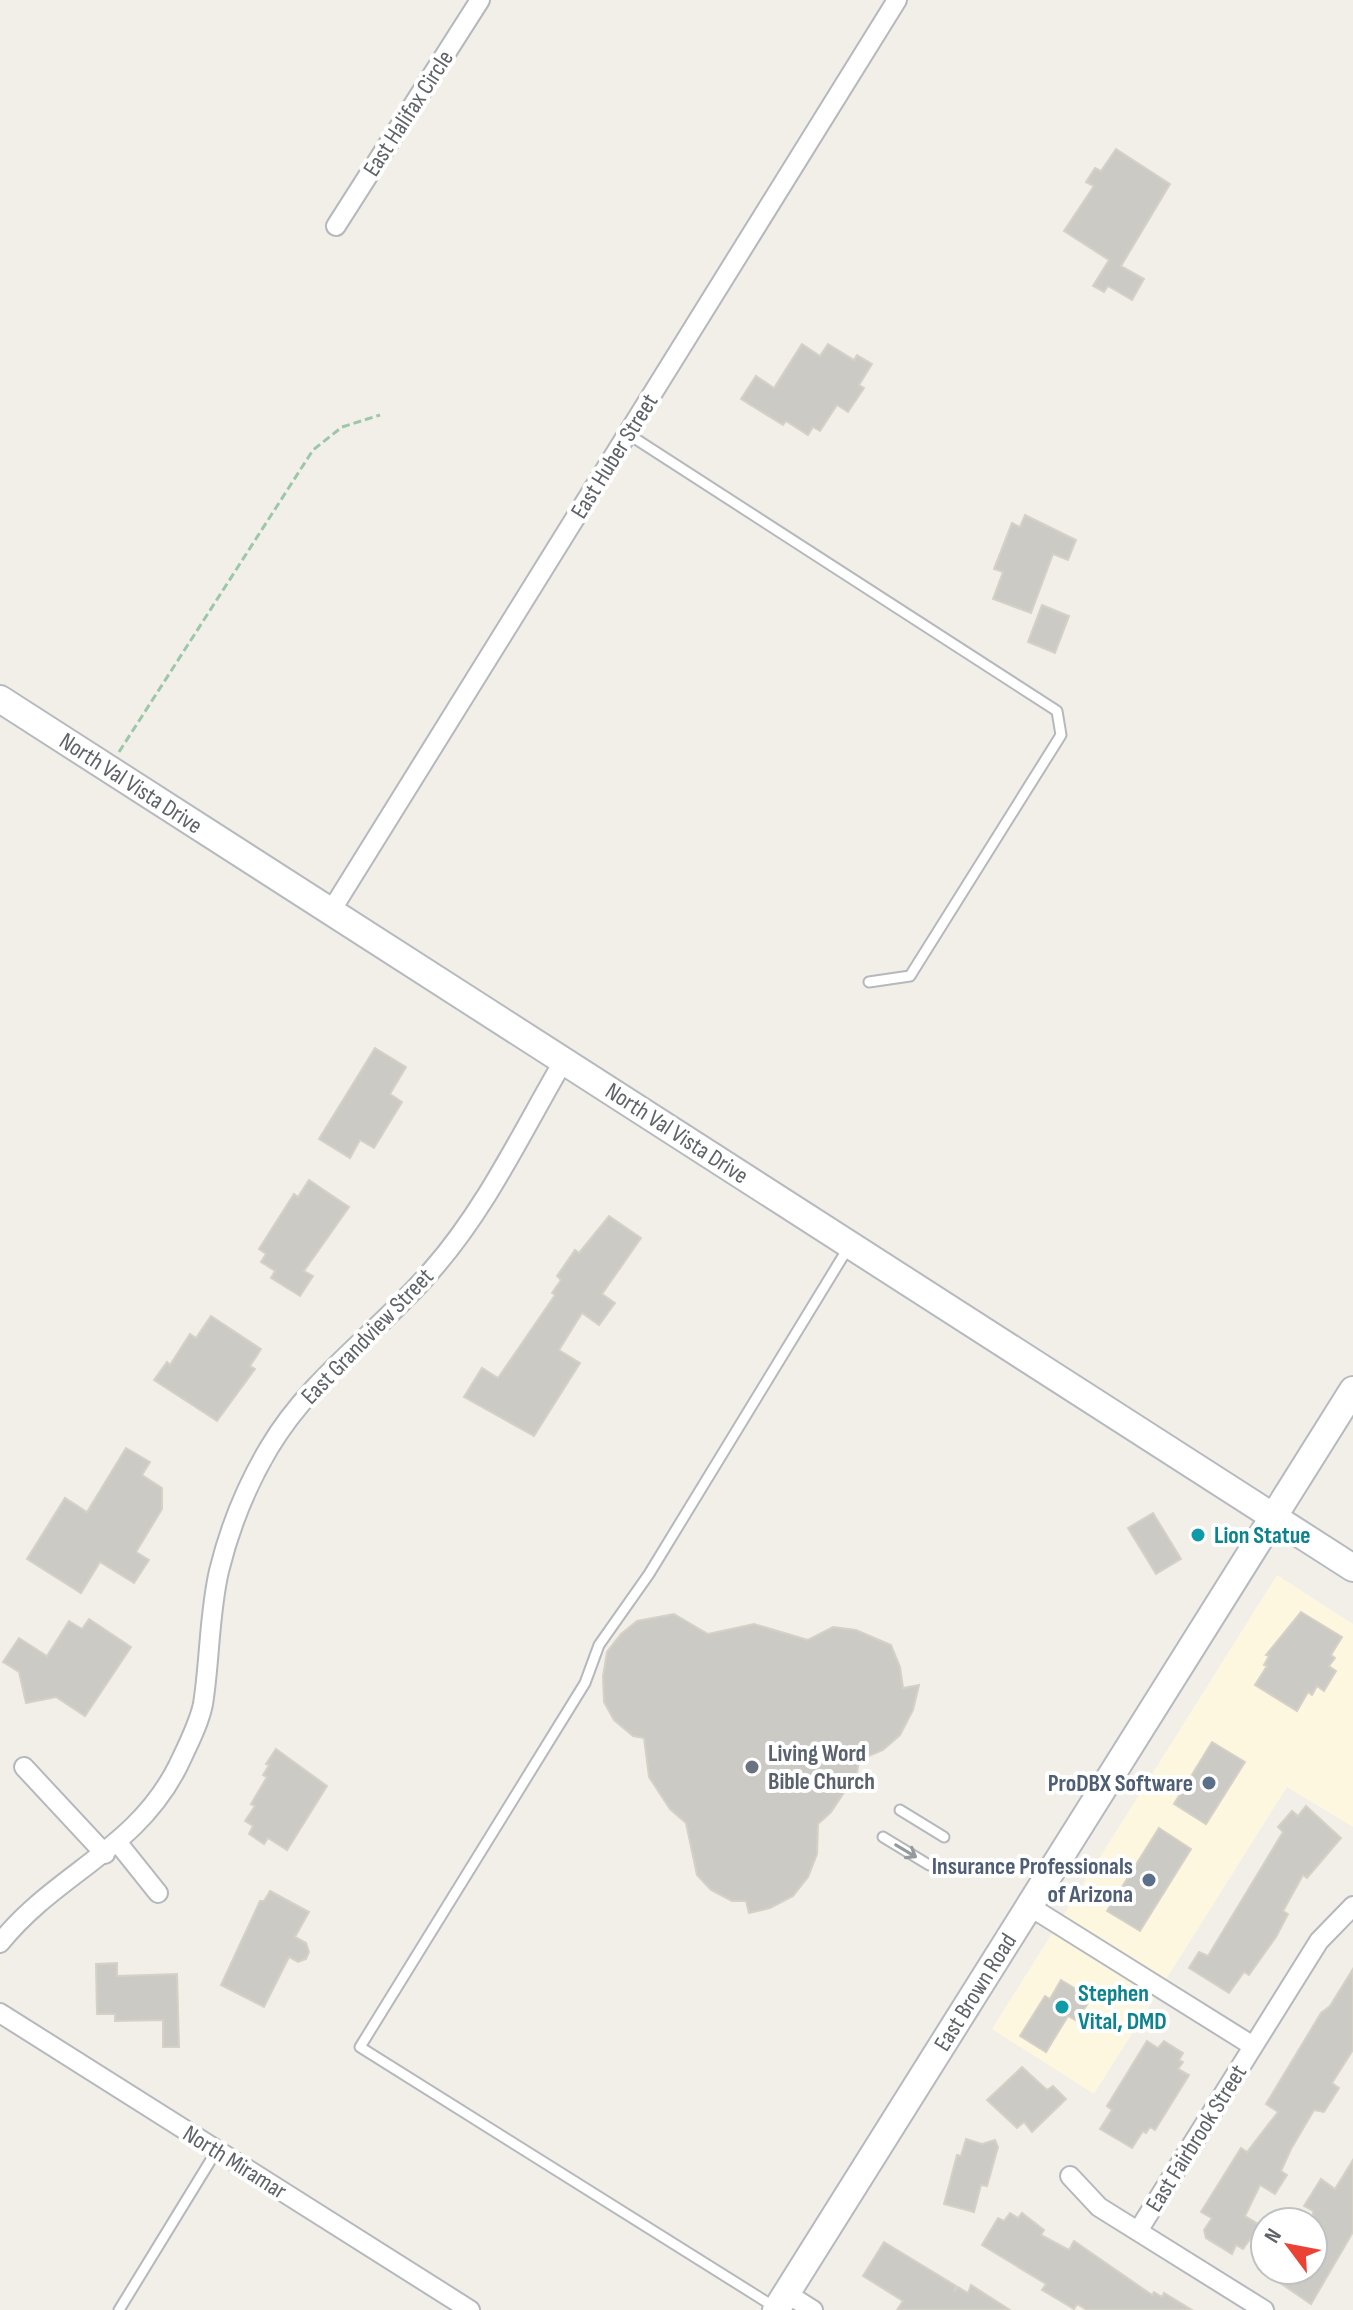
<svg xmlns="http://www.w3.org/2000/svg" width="1353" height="2310" font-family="'Sofia Sans Condensed',sans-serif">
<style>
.commercial{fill:#fef7e0}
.building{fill:#cccac5;stroke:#d6d1c6;stroke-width:2}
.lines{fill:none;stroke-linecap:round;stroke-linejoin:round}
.lane-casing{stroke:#b5b8bc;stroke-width:13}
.street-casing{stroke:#b5b8bc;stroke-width:22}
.secondary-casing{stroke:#b6babf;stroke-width:30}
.path{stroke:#9cc7a9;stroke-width:3;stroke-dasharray:8 4;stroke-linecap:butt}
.lane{stroke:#fff;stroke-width:9}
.street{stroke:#fff;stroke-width:18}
.secondary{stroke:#fff;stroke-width:26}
.oneway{stroke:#979a9d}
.culture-dot{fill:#0f9aa8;stroke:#fff;stroke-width:3}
.worship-dot{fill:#6b7280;stroke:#fff;stroke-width:3}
.service-dot{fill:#5c6f8a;stroke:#fff;stroke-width:3}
.labels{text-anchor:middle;stroke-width:8;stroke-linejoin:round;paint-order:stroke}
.street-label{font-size:24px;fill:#5f6368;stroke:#fff}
.culture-label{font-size:24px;font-weight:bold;fill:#0d838f;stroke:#fff;text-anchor:start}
.worship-label{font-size:24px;font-weight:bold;fill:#5b616d;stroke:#fff;text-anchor:start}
.service-label{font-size:24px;font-weight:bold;fill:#4e5e75;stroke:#fff;text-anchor:end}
</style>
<rect width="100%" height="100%" fill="#f1efe8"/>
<polygon class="commercial" points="1277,1575 1353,1624 1353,1827 1287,1787 1094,2094 992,2029"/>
<g class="building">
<polygon points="1116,149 1170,184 1121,266 1144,279 1132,300 1108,286 1104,292 1093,286 1109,260 1064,231 1094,186 1086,182 1095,168 1101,171"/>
<polygon points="802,344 820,356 828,344 854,360 857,355 872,364 859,385 864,388 848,412 837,405 820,431 813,427 808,435 786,421 783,425 741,399 756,376 774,388"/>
<polygon points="1025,515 1076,540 1068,560 1053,554 1031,613 993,599 1003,572 994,569 1012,523 1020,527"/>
<polygon points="1042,605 1069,616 1055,653 1028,642"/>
<polygon points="375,1048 406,1067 390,1094 402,1102 374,1148 360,1140 350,1158 319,1139"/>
<polygon points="309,1180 349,1207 304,1271 313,1276 300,1296 271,1278 275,1271 261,1262 266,1254 259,1249 294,1194 298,1197"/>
<polygon points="609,1216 641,1238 602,1294 615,1303 599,1325 582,1313 559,1350 580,1363 534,1436 464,1397 482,1368 498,1378 555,1295 552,1293 561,1280 557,1276 575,1250 579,1253"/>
<polygon points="211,1316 261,1349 250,1366 255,1369 217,1421 154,1380 167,1362 170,1365 190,1334 196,1338"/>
<polygon points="126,1448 150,1462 142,1475 162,1488 162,1509 136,1552 149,1560 134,1583 100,1562 81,1593 27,1559 65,1498 87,1512"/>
<polygon points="1153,1513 1181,1559 1156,1574 1128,1528"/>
<polygon points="1301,1612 1342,1637 1331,1655 1335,1658 1329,1666 1336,1671 1324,1691 1317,1686 1312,1695 1308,1692 1297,1711 1255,1685 1267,1666 1264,1665 1269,1656 1266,1655"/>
<polygon points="674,1614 708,1634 754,1624 808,1640 833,1627 856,1630 891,1645 900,1667 903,1688 919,1685 913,1710 900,1735 883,1750 859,1760 857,1773 831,1812 818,1824 817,1854 808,1877 793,1896 770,1908 749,1913 746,1901 732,1901 711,1890 697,1875 686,1823 670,1809 649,1777 644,1738 633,1736 614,1720 604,1702 603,1676 607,1652 621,1634 637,1621"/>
<polygon points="89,1619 131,1647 85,1716 56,1697 26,1703 19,1672 3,1662 19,1638 47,1656 69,1621 82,1629"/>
<polygon points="1212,1742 1245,1762 1206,1824 1174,1804"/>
<polygon points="276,1749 327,1786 287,1850 268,1838 264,1844 249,1834 253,1826 245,1821 255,1806 251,1804 267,1777 263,1775 269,1765 266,1764"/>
<polygon points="1306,1806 1341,1838 1307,1878 1303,1875 1283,1911 1288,1914 1276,1937 1249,1975 1244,1972 1229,1993 1189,1968 1199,1952 1208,1956 1283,1832 1278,1827 1292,1811 1298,1816"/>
<polygon points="1159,1828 1191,1849 1140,1931 1107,1911"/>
<polygon points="270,1891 309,1912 295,1937 306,1943 309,1952 306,1959 298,1962 289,1957 264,2007 221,1985 260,1901 264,1901"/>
<polygon points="117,1963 117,1976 177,1974 179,2047 163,2047 163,2020 115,2021 115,2014 97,2014 96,1964"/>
<polygon points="1353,1969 1353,2050 1332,2083 1339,2088 1324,2112 1314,2110 1291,2149 1281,2171 1287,2175 1275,2194 1260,2185 1245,2216 1260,2225 1243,2249 1236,2245 1232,2254 1206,2238 1204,2230 1212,2218 1201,2212 1241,2148 1247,2152 1278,2112 1266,2104 1321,2013 1330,2006"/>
<polygon points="1061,1980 1091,1998 1077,2021 1068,2016 1046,2052 1020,2036 1045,1996 1050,1999"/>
<polygon points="1147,2041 1158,2048 1164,2041 1183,2053 1179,2060 1183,2062 1178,2069 1189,2075 1155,2130 1150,2127 1146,2133 1143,2131 1132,2148 1100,2129 1112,2110 1107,2106"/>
<polygon points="1022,2067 1047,2090 1053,2086 1066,2099 1032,2132 1024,2122 1017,2128 987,2100"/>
<polygon points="966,2139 982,2144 995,2140 998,2147 987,2186 981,2185 974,2212 944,2204 957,2155 961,2156"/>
<polygon points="1353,2160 1353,2232 1311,2304 1261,2270 1313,2270 1313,2211 1304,2206 1321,2179 1335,2189"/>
<polygon points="1010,2213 1018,2218 1022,2213 1044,2230 1041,2235 1069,2250 1074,2241 1152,2295 1154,2292 1162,2297 1164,2293 1192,2310 1087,2310 1077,2304 1074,2309 1042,2290 1046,2284 982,2245 998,2218 1004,2221"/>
<polygon points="884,2242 956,2286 954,2292 958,2287 968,2293 971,2285 1010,2310 897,2310 903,2301 863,2276"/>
</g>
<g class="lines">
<g class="lane-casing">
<g id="lane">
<polyline points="628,434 1057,711 1061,735 910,976 869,982"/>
<polyline points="900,1810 944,1837"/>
<polyline points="883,1837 929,1865"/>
<polyline points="773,2306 360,2047 585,1683 599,1645 649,1574 848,1248"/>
<polyline points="119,2310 217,2150"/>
</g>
</g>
<g class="street-casing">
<g id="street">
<polyline points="336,226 480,0"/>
<polyline points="331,911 897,0"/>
<polyline points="24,1767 105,1854"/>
<polyline points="118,1843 158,1893"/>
<polyline points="1029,1906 1253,2046"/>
<path d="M0,1943C56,1873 136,1850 178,1766C187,1747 199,1724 203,1704C210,1660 209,1614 219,1571C229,1530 247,1485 269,1448C311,1377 380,1331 432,1270C486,1209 523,1130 564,1060"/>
<polyline points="0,2013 470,2310"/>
<polyline points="1070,2176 1099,2207 1264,2310"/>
<polyline points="1138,2231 1319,1941 1353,1906"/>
<polyline points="786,2293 813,2310"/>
</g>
</g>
<g class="secondary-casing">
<g id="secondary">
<polyline points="0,699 1353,1568"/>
<polyline points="776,2310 1353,1390"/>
</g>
</g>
<polyline class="path" points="119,752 313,450 342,427 380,415"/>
<use href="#lane" class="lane"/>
<use href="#street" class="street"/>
<use href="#secondary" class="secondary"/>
</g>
<defs><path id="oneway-shaft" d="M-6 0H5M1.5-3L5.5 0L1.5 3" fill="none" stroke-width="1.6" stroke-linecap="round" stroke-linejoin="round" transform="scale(2)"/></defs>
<use class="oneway" href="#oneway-shaft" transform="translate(906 1851) rotate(31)"/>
<g class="culture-dot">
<circle cx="1198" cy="1535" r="8"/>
<circle cx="1062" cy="2007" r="8"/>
</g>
<circle class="worship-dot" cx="752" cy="1767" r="8"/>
<g class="service-dot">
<circle cx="1209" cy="1783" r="8"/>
<circle cx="1149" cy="1880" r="8"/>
</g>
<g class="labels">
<g class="street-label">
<text transform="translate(408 113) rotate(-57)" y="8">East Halifax Circle</text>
<text transform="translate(614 456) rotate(-58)" y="8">East Huber Street</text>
<text transform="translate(131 783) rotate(33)" y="8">North Val Vista Drive</text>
<text transform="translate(677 1133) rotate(33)" y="8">North Val Vista Drive</text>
<text transform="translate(367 1336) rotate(-46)" y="8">East Grandview Street</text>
<text transform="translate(975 1992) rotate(-58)" y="8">East Brown Road</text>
<text transform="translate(1196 2138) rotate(-58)" y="8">East Fairbrook Street</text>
<text transform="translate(235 2162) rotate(32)" y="8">North Miramar</text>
</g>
<g class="culture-label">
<text x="1214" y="1543">Lion Statue</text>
<text x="1078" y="2001">Stephen<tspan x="1078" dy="28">Vital, DMD</tspan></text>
</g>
<g class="worship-label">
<text x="768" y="1761">Living Word<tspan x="768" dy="28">Bible Church</tspan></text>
</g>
<g class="service-label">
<text x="1193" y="1791">ProDBX Software</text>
<text x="1133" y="1874">Insurance Professionals<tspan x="1133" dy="28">of Arizona</tspan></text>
</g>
</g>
<g transform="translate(1289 2246) rotate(302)"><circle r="38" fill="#ffffff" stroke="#bfc1c3" stroke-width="2"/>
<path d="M0-6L14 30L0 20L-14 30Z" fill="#ea4335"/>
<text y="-12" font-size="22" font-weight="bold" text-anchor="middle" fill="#5f6368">N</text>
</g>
</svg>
